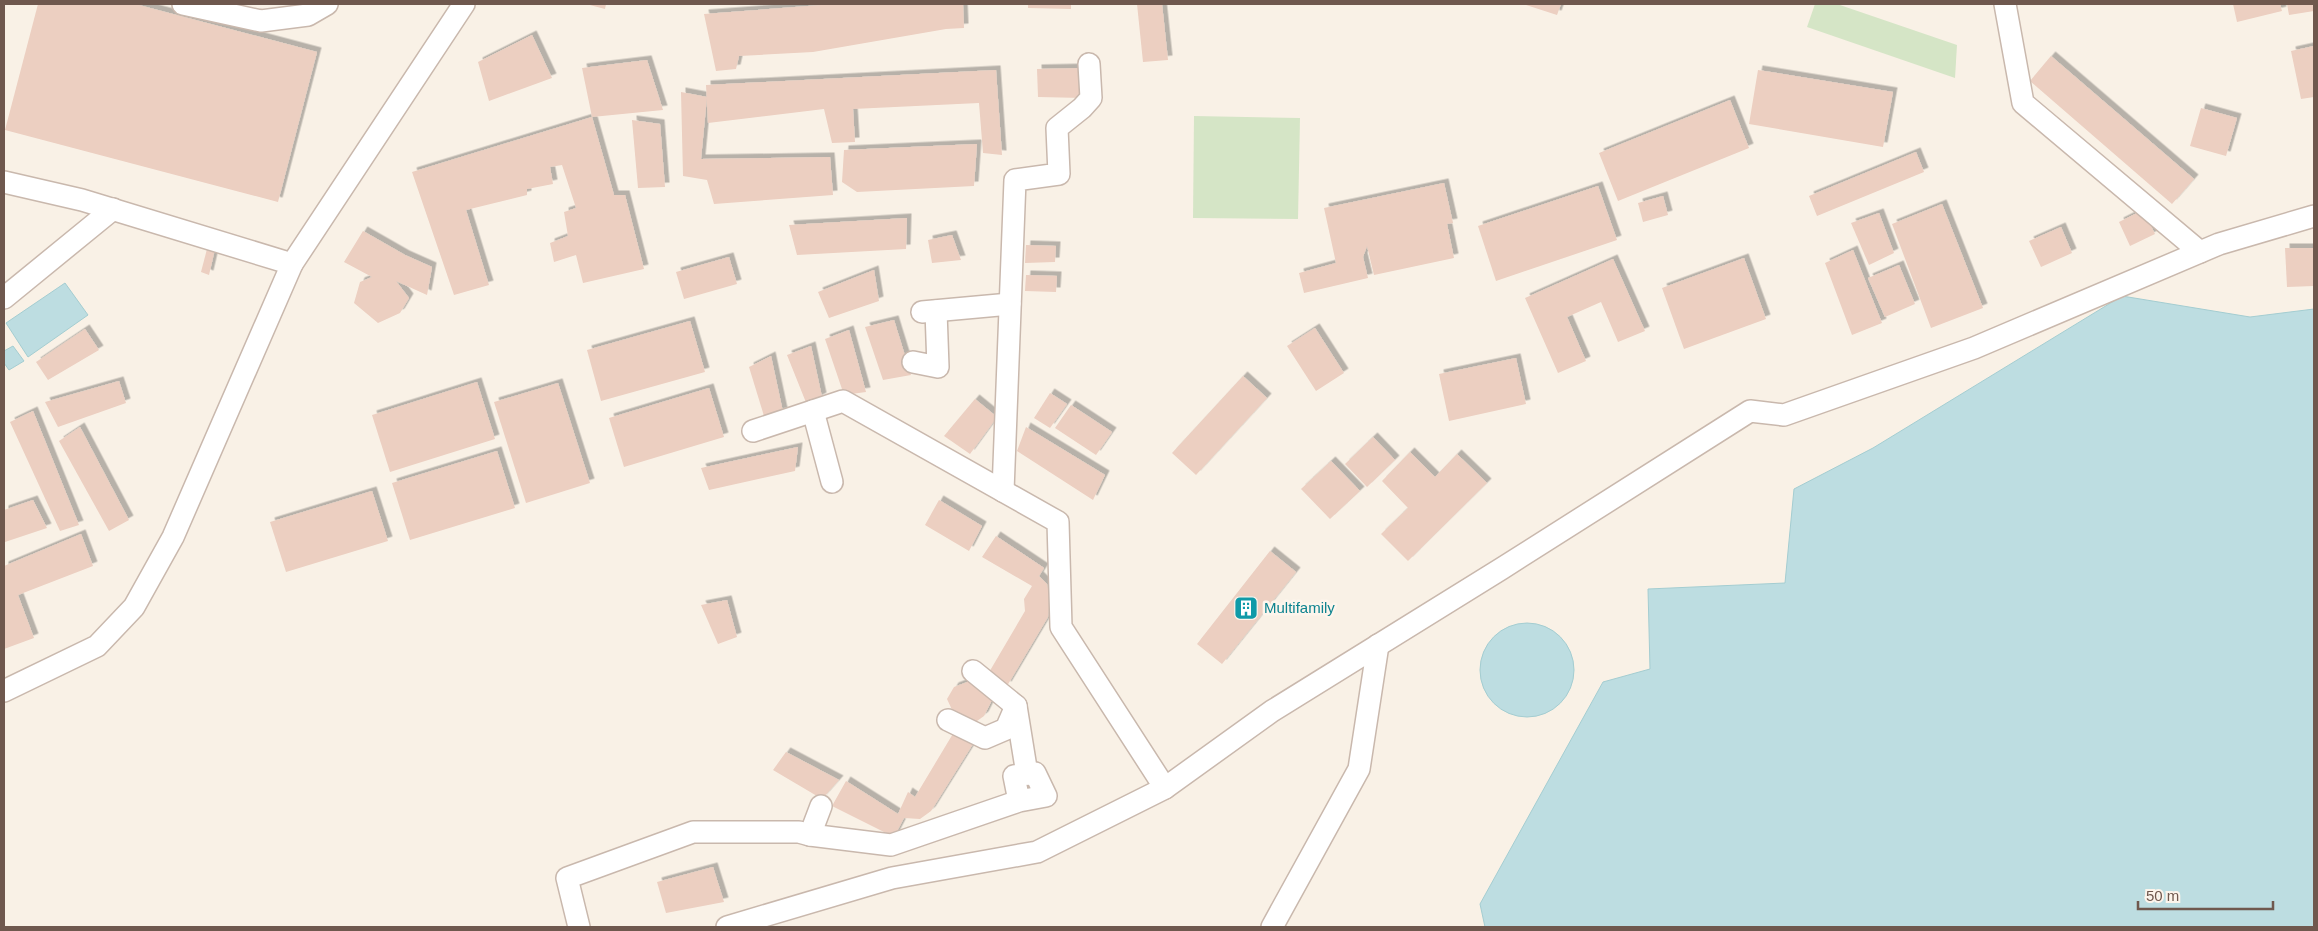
<svg xmlns="http://www.w3.org/2000/svg" width="2318" height="931" font-family="Arial,sans-serif">
<style>
.green{fill:#d5e5c6}
.water{fill:#bddde1;stroke:#a4cdd1}
.building{fill:#eccfc1;filter:url(#shadow)}
.lines{fill:none;stroke-linecap:round;stroke-linejoin:round}
.minor-casing{stroke:#c9b8ad;stroke-width:24}
.minor{stroke:#fff;stroke-width:21}
.labels{text-anchor:middle;stroke-width:5;stroke-linejoin:round;paint-order:stroke}
.culture-label{font-size:15px;fill:#0d838f;stroke:#fdf5ec;text-anchor:start}
</style>
<defs>
<filter id="shadow"><feDropShadow dx="4.5" dy="-4.5" stdDeviation="0" flood-color="#0004"/></filter>
</defs>
<rect width="100%" height="100%" fill="#f9f1e6"/>
<g class="green">
<polygon points="1815,4 1837,4 1957,45 1955,78 1807,27"/>
<polygon points="1194,116 1300,118 1298,219 1193,218"/>
</g>
<g class="water">
<polygon points="65,283 88,315 28,357 6,323"/>
<polygon points="2122,296 2250,317 2314,309 2314,927 1485,927 1480,904 1603,682 1650,669 1648,589 1785,583 1794,489 1873,448"/>
<polygon points="13,346 24,361 9,370 4,363 4,351"/>
<circle cx="1527" cy="670" r="47"/>
</g>
<g class="building">
<polygon points="38,4 135,4 317,52 278,202 5,130"/>
<polygon points="586,4 606,4 605,9"/>
<polygon points="834,4 963,4 964,28 946,29 813,52 739,56 736,69 716,71 704,14"/>
<polygon points="1028,4 1071,4 1071,9 1028,8"/>
<polygon points="1137,4 1162,4 1168,60 1143,62"/>
<polygon points="1523,4 1561,4 1557,15"/>
<polygon points="2233,4 2280,4 2282,11 2237,22"/>
<polygon points="2287,4 2314,4 2314,11 2289,15"/>
<polygon points="532,35 552,78 489,101 478,62"/>
<polygon points="2314,46 2314,97 2301,99 2291,51"/>
<polygon points="2051,56 2194,179 2172,204 2030,81"/>
<polygon points="647,60 663,110 592,117 582,68"/>
<polygon points="1083,68 1083,98 1038,97 1037,69"/>
<polygon points="996,70 1002,155 983,153 979,103 853,109 855,142 832,143 824,109 708,123 706,85"/>
<polygon points="1758,70 1893,92 1883,147 1749,124"/>
<polygon points="681,92 707,97 701,159 830,157 833,195 714,204 707,180 683,176"/>
<polygon points="1730,100 1749,148 1618,201 1599,153"/>
<polygon points="2201,108 2237,118 2226,156 2190,146"/>
<polygon points="592,117 614,195 625,195 644,269 583,283 576,255 554,262 550,243 568,236 564,212 576,208 562,165 550,167 553,184 527,189 527,195 466,210 489,285 454,295 412,172"/>
<polygon points="632,120 660,124 665,187 638,188"/>
<polygon points="977,144 974,186 857,192 842,182 844,150"/>
<polygon points="1916,152 1924,172 1817,216 1809,196"/>
<polygon points="1444,183 1453,223 1447,224 1454,258 1374,275 1367,246 1363,257 1368,278 1304,293 1299,273 1336,263 1324,208"/>
<polygon points="1598,186 1617,240 1496,281 1478,226"/>
<polygon points="1663,196 1668,215 1643,222 1638,203"/>
<polygon points="1942,204 1983,308 1931,328 1892,224"/>
<polygon points="2143,210 2155,234 2130,246 2119,222"/>
<polygon points="1879,213 1894,253 1869,265 1851,223"/>
<polygon points="907,218 906,249 797,255 789,225"/>
<polygon points="2061,227 2072,253 2041,267 2029,241"/>
<polygon points="363,231 405,255 432,267 427,295 396,281 409,298 400,313 378,323 354,303 360,282 372,277 344,262"/>
<polygon points="952,235 961,260 932,263 928,240"/>
<polygon points="1026,245 1056,246 1055,262 1025,263"/>
<polygon points="2285,248 2314,248 2314,286 2287,287"/>
<polygon points="207,249 215,249 209,275 201,272"/>
<polygon points="1853,250 1882,323 1852,335 1825,263"/>
<polygon points="729,257 737,284 684,299 676,272"/>
<polygon points="1744,258 1766,319 1684,349 1662,288"/>
<polygon points="1613,259 1645,331 1618,342 1601,302 1567,317 1586,361 1558,373 1525,298"/>
<polygon points="1899,265 1915,304 1885,317 1868,278"/>
<polygon points="874,270 879,301 829,318 818,292"/>
<polygon points="1026,275 1057,276 1056,292 1025,291"/>
<polygon points="894,320 911,375 883,380 865,327"/>
<polygon points="690,321 705,372 601,401 587,350"/>
<polygon points="1315,328 1344,373 1316,391 1287,346"/>
<polygon points="85,329 99,350 48,380 36,362"/>
<polygon points="849,330 866,392 844,395 825,339"/>
<polygon points="811,346 822,397 807,405 787,355"/>
<polygon points="771,356 783,412 764,416 749,367"/>
<polygon points="1516,358 1526,404 1449,421 1439,374"/>
<polygon points="1243,376 1267,398 1196,475 1172,453"/>
<polygon points="119,381 126,403 58,427 45,402"/>
<polygon points="477,382 495,439 390,472 372,415"/>
<polygon points="558,383 590,483 526,503 494,402"/>
<polygon points="709,388 724,437 624,467 609,418"/>
<polygon points="1050,393 1067,404 1050,428 1034,418"/>
<polygon points="975,399 997,417 970,454 944,436"/>
<polygon points="1071,405 1112,432 1096,455 1055,428"/>
<polygon points="33,411 79,525 60,531 10,422"/>
<polygon points="80,427 129,520 109,531 59,441"/>
<polygon points="1026,427 1105,475 1093,500 1017,451"/>
<polygon points="1373,437 1395,460 1367,487 1345,464"/>
<polygon points="798,447 795,471 709,490 701,468"/>
<polygon points="497,451 515,508 410,540 392,483"/>
<polygon points="1410,452 1435,477 1457,454 1487,483 1408,561 1381,534 1408,508 1382,481"/>
<polygon points="1331,461 1360,491 1330,519 1301,489"/>
<polygon points="372,491 388,541 286,572 270,522"/>
<polygon points="33,500 47,528 5,542 4,510"/>
<polygon points="939,500 982,526 969,551 925,525"/>
<polygon points="81,534 93,566 18,595 34,638 4,649 4,566"/>
<polygon points="996,536 1044,568 1039,576 1047,584 1050,600 1048,617 1007,686 988,674 1025,611 1024,599 1032,586 982,557"/>
<polygon points="1270,551 1296,572 1222,664 1197,644"/>
<polygon points="727,600 737,637 718,644 701,605"/>
<polygon points="970,681 993,698 984,716 977,721 963,721 954,714 947,699 954,687"/>
<polygon points="954,732 973,744 931,811 920,819 904,818 894,837 832,806 846,781 898,814 908,792 915,797"/>
<polygon points="786,752 839,780 822,799 773,770"/>
<polygon points="713,867 724,902 666,913 657,882"/>
</g>
<g class="lines">
<g class="minor-casing">
<g id="minor">
<polyline points="183,4 261,21 308,15 327,4"/>
<polyline points="2005,4 2023,103 2200,252"/>
<polyline points="4,182 82,200 292,264 464,4"/>
<polyline points="4,298 113,209"/>
<polyline points="922,312 1010,304"/>
<polyline points="913,362 938,367 936,311"/>
<polyline points="813,411 832,482"/>
<polyline points="753,431 843,401 1058,522 1061,627 1165,788"/>
<polyline points="1003,491 1015,180 1059,174 1057,128 1082,108 1091,98 1089,64"/>
<polyline points="973,671 1016,706 1027,774"/>
<polyline points="4,691 97,646 134,607 173,537 292,264"/>
<polyline points="948,720 985,738 1006,729 1016,706"/>
<polyline points="810,835 891,845 1019,801 1046,796 1035,773 1014,776 1019,801"/>
<polyline points="579,927 567,878 693,832 799,832 810,835 821,806"/>
<polyline points="727,927 892,878 1037,852 1165,788 1272,711 1501,569 1750,411 1784,415 1974,348 2219,244 2314,216"/>
<polyline points="1272,927 1359,769 1378,645"/>
</g>
</g>
<use href="#minor" class="minor"/>
</g>
<defs>
<g id="building-square" transform="scale(1.25)"><rect x="-9" y="-9" width="18" height="18" rx="4" fill="#0f9aa8" stroke="#fdf5ec"/><path d="M-4-6H4V6H1V3H-1V6H-4ZM-2.5-4.3h1.7v1.8h-1.7ZM.8-4.3h1.7v1.8H.8ZM-2.5-1h1.7V.8h-1.7ZM.8-1h1.7V.8H.8Z" fill="#fff"/></g>
</defs>
<g fill-rule="evenodd">
<use href="#building-square" x="1246" y="608"/>
</g>
<g class="labels">
<g class="culture-label">
<text x="1264" y="613">Multifamily</text>
</g>
</g>
<rect width="2318" height="931" fill="none" stroke="#6f584e" stroke-width="10"/>
<path d="M2138 901v8h135v-8" fill="none" stroke="#6f584e" stroke-width="2.5"/>
<text x="2146" y="901" font-size="15" fill="#6f584e" stroke="#fdf5ec" stroke-width="4" paint-order="stroke">50 m</text>
</svg>
